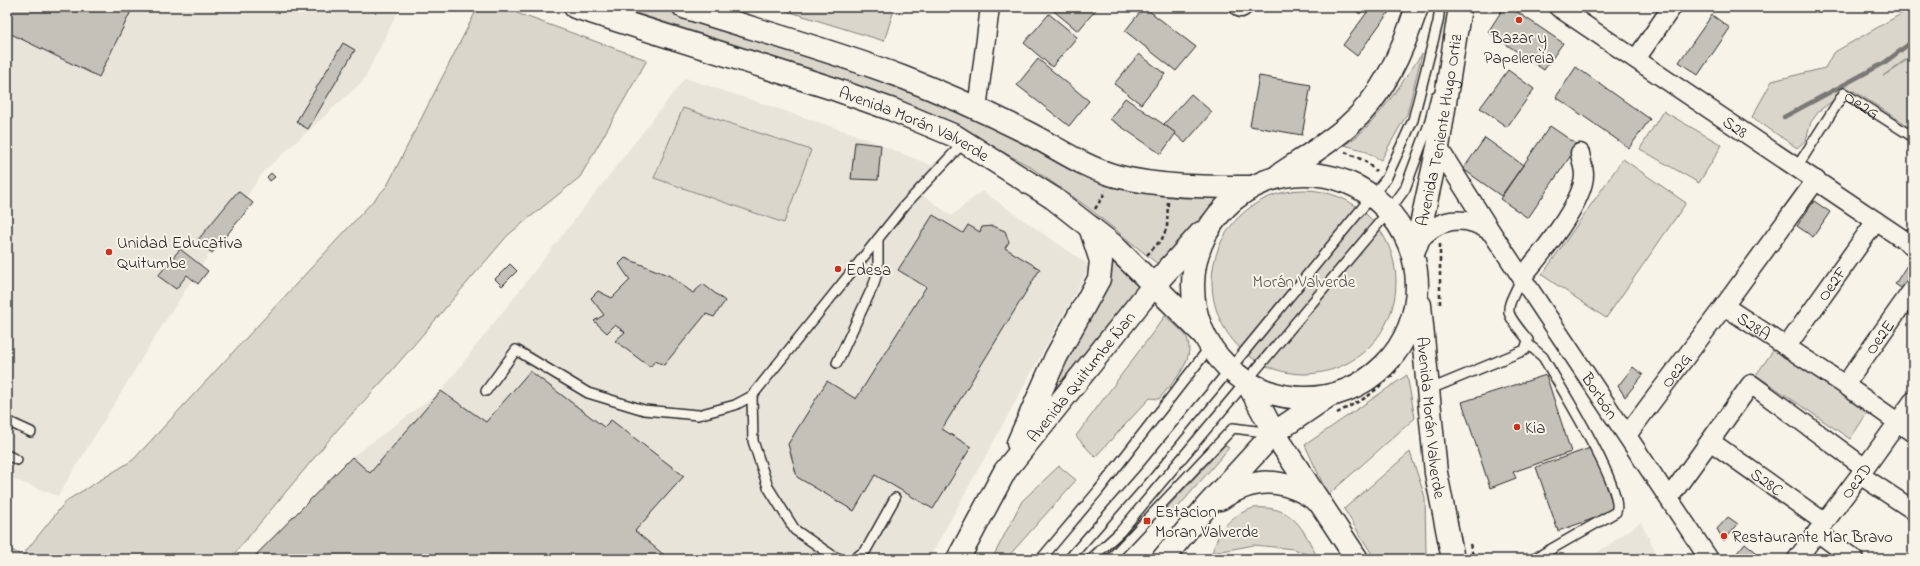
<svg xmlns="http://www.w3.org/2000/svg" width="1920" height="566" font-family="'Indie Flower',sans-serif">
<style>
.built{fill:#e8e4da}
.green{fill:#dad6cc;stroke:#82807c}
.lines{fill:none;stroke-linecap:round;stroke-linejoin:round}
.stream{stroke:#7a7874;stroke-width:4.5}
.building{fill:#c4c1b9;stroke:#2b2b2b}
.service-casing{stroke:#2b2b2b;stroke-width:12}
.minor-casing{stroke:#2b2b2b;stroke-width:21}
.secondary-casing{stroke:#2b2b2b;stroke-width:25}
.primary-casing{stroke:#2b2b2b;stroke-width:25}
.path{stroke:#2b2b2b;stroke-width:2.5;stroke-dasharray:4 3;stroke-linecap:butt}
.service{stroke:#f7f3e8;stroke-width:9}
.minor{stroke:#f7f3e8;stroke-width:18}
.secondary{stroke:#f7f3e8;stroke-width:22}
.primary{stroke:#f7f3e8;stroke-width:22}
.poi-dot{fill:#c8321e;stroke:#f7f3e8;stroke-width:1.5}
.labels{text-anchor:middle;stroke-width:4;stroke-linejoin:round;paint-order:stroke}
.poi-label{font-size:17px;fill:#2b2b2b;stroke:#f7f3e8;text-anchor:start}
.street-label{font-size:17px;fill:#2b2b2b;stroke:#f7f3e8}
.park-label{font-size:17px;fill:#575653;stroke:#f7f3e8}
</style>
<rect width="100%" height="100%" fill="#f7f3e8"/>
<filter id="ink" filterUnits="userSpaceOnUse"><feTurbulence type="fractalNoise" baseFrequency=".025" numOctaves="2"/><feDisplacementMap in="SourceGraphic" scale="8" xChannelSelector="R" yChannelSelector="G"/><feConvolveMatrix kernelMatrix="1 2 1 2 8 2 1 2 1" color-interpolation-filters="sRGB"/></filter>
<g filter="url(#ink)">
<g class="built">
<polygon points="7,7 400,7 363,81 263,172 158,332 58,496 7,477"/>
<polygon points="685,78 848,132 936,167 919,192 951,216 982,191 1090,266 929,559 252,559 352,457 441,391"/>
<polygon points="1641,522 1659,559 1588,559"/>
</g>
<g class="green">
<polygon points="478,7 500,7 647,60 580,177 508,235 388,375 339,428 230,559 7,559 7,547 22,556 66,501 133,460 387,186"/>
<polygon points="617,7 665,7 801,50 936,100 1109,184 1149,194 1183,198 1218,198 1159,265 1086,206 1029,166 953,125 821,72"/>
<polygon points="774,7 895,7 884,41"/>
<polygon points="1913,7 1913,54 1883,76 1913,56 1913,129 1854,91 1844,93 1820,110 1811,122 1806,140 1797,148 1752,117 1772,81 1825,68 1833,53"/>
<path d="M1422,54L1407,114L1381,160L1363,150L1344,145C1373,130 1403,80 1422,54Z"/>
<polygon points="683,108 811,150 784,223 654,178"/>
<polygon points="1663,111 1722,145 1699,183 1640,149"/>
<polygon points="1623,159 1686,203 1606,318 1542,275"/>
<circle cx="1304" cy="282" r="92"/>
<polygon points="1112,262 1141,286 1036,419"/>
<path d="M1165,316C1171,322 1184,331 1187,338C1196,361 1172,383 1159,399L1150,398L1095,457L1076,436Z"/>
<polygon points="1777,345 1871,407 1850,439 1756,375"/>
<polygon points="1407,375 1415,418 1328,495 1305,445"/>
<polygon points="1225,445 1229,448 1168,519 1163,512"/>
<polygon points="1410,452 1425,497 1426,553 1420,559 1375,559 1344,509"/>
<polygon points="1059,466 1076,480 1006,559 992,559 1022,501"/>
<path d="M1254,508C1293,505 1303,528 1318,559L1294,549L1254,545L1212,553C1219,529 1230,515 1254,508Z"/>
</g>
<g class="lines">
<polyline class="stream" points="1784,117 1884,63 1913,41"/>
</g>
<g class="building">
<polygon points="7,7 133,7 99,77 7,32"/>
<polygon points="1049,7 1098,7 1078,31"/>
<polygon points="1144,7 1196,47 1176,71 1125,31"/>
<polygon points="1350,7 1365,7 1360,14"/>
<polygon points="1371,7 1388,7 1391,9 1357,56 1343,45"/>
<polygon points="1504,7 1510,7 1563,43 1544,70 1488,32"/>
<polygon points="1049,14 1077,37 1052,67 1024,43"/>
<polygon points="1712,15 1730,28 1698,75 1679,62"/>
<polygon points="343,43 355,50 308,129 296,122"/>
<polygon points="1139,54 1165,74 1141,104 1114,84"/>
<polygon points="1038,59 1089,101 1069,126 1017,85"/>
<polygon points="1576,67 1650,119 1629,148 1556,97"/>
<polygon points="1508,70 1534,89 1507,127 1480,108"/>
<polygon points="1259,76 1311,85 1302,135 1250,126"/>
<polygon points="1191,94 1212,112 1185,143 1164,124"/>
<polygon points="1125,98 1176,133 1161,154 1110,119"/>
<polygon points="1550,126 1578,145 1528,218 1500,199"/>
<polygon points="1485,138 1523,165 1501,196 1463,169"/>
<polygon points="855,142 881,145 878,180 851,179"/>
<polygon points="271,173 275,177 270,181 267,177"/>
<polygon points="238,191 253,203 212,253 197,241"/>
<polygon points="1814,201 1830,212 1813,237 1797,226"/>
<polygon points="933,215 963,233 968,225 980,232 982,227 993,226 1005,231 1009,242 1005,248 1040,269 942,429 971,447 933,509 875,475 854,511 797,477 788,444 827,381 856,399 926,287 898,270"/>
<polygon points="180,249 208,271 198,284 187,275 176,289 158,276"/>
<polygon points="625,258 670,276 693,293 703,284 725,301 714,317 706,314 664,365 655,361 650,367 615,341 625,332 615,325 607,333 594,321 604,315 591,298 598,291 612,298 630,280 619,264"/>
<polygon points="1909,262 1913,265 1913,284 1907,292 1895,284"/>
<polygon points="510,264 517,271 502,286 495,279"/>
<polygon points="1633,367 1643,375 1625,397 1618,386"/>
<polygon points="530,371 604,427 611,420 684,476 635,531 669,559 252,559 352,457 370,473 441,391 486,422"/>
<polygon points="1546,375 1571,452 1513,472 1516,478 1490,488 1462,402"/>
<polygon points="1593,447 1615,511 1558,531 1536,467"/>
<polygon points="1728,517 1738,524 1724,541 1717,529"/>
<polygon points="1745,543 1756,552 1749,559 1738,559 1736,554"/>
</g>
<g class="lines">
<g class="service-casing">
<g id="service">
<path id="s1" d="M1797,167L1844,93L1913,137"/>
<path d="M1528,344L1543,357C1557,381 1626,491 1616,512L1534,559"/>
<polyline points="837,363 874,284 878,269 878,239"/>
<path d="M1428,390L1525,350L1528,340C1502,308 1505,314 1522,277"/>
<polyline points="486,391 516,350 588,393 644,410 698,415 735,405 752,396 905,205 964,142"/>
<polyline points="752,396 753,441 768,487 795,530 833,556 841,559"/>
<polyline points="7,421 31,432"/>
<polyline points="7,455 17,460"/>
<polyline points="854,559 866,550 895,498"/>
<polyline points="1041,559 1098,491 1210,347"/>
<polyline points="1069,559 1147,470 1386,179 1413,120 1438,22 1440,7"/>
<polyline points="1091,559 1120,532 1389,211 1405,189 1429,124 1436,96"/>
<polyline points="1110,559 1233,428 1272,433"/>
</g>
</g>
<g class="minor-casing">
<g id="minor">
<polyline points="1239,7 1241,8 1243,7"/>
<path id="s2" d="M1558,7L1913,246"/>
<polyline points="1636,59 1672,7"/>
<polyline points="977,109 990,7"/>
<path id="s3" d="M1438,147L1492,233L1709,559"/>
<path d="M1417,243C1436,218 1465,213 1491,232"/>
<path d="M1522,277C1540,256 1584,202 1584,175C1584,168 1581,160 1580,153"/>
<path id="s4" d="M1724,306L1845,385L1913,433"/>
<path id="s5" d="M1787,346L1876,221"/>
<path id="s6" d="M1845,385L1913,289"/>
<path id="s7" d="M1627,435L1724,306L1816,180"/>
<path id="s8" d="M1710,441L1824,522"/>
<polyline points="1860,475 1913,510"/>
<polyline points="1669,498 1751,384 1865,468"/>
<polyline points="1817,532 1854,559"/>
<path id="s9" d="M1797,559L1860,475L1913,401"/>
</g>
</g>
<g class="secondary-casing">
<g id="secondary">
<path d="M1279,175C1301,160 1326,145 1347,127C1384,95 1402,52 1417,7"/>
<path id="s10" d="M1413,252L1417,243L1438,147L1460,7"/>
</g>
</g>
<g class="primary-casing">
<g id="primary">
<path id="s11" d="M575,7L831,88L893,110L955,136L1053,198L1090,227L1113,245L1202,333"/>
<path d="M684,7C756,30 831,50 902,77C944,93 986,112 1026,132C1056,147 1083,167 1116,176C1160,187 1205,187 1251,187"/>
<circle cx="1305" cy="286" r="112"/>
<path id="s12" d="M1420,305L1436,473L1453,559"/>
<polyline points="1247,382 1274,433 1357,559"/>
<polyline points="1018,443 1056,357 1099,279 1101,261 1090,227"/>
<path d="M1220,499C1254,477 1283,477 1316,500"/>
<path id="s13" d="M958,559L1005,471L1154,285L1201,233"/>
<polyline points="1163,559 1206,507 1274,433 1327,397"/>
</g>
</g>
<g class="path">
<polyline points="1345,152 1365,161 1376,171"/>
<polyline points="1095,209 1106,191"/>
<polyline points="1147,255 1162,239 1167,227 1168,201"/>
<polyline points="1440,304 1440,243"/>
<polyline points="1337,413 1367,397 1392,376 1406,356"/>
<polyline points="1470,544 1474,559"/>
</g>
<use href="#service" class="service"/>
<use href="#minor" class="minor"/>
<use href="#secondary" class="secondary"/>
<use href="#primary" class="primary"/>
</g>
</g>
<g class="poi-dot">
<circle cx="1519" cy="20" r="4"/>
<circle cx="109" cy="252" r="4"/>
<circle cx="838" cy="269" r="4"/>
<circle cx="1517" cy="427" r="4"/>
<rect x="1143" y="517" width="8" height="8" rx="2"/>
<circle cx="1724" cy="536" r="4"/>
</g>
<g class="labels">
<g class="poi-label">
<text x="1519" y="43" text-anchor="middle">Bazar y<tspan x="1519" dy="20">Papelereia</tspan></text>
<text x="117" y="248">Unidad Educativa<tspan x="117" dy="20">Quitumbe</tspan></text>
<text x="846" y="275">Edesa</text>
<text x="1525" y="433">Kia</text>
<text x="1155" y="517">Estacion<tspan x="1155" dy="20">Moran Valverde</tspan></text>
<text x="1732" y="542">Restaurante Mar Bravo</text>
</g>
<g class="street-label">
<text dy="6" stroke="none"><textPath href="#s1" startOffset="109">Oe2G</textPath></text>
<text dy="6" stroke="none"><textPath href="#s11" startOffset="359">Avenida Morán Valverde</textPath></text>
<text dy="6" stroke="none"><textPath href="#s2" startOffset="214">S28</textPath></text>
<text dy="6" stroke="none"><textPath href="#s10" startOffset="125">Avenida Teniente Hugo Ortiz</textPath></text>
<text dy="6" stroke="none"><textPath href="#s5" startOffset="77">Oe2F</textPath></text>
<text dy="6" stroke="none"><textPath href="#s4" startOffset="36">S28A</textPath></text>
<text dy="6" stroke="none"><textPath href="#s6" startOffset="59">Oe2E</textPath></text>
<text dy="6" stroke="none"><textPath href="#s7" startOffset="81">Oe2G</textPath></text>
<text dy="6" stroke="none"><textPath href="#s13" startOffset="221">Avenida Quitumbe Ñan</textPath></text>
<text dy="6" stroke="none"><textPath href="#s3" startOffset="297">Borbón</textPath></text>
<text dy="6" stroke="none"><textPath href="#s12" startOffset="113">Avenida Morán Valverde</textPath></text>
<text dy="6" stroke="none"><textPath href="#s9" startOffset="98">Oe2D</textPath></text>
<text dy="6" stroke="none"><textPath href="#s8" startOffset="70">S28C</textPath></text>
</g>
<g class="park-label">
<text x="1304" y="287">Morán Valverde</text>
</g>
</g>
<rect width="1920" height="566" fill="none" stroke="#f7f3e8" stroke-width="24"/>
<rect x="12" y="12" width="1896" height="542" fill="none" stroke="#2b2b2b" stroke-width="1.5" filter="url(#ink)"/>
</svg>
